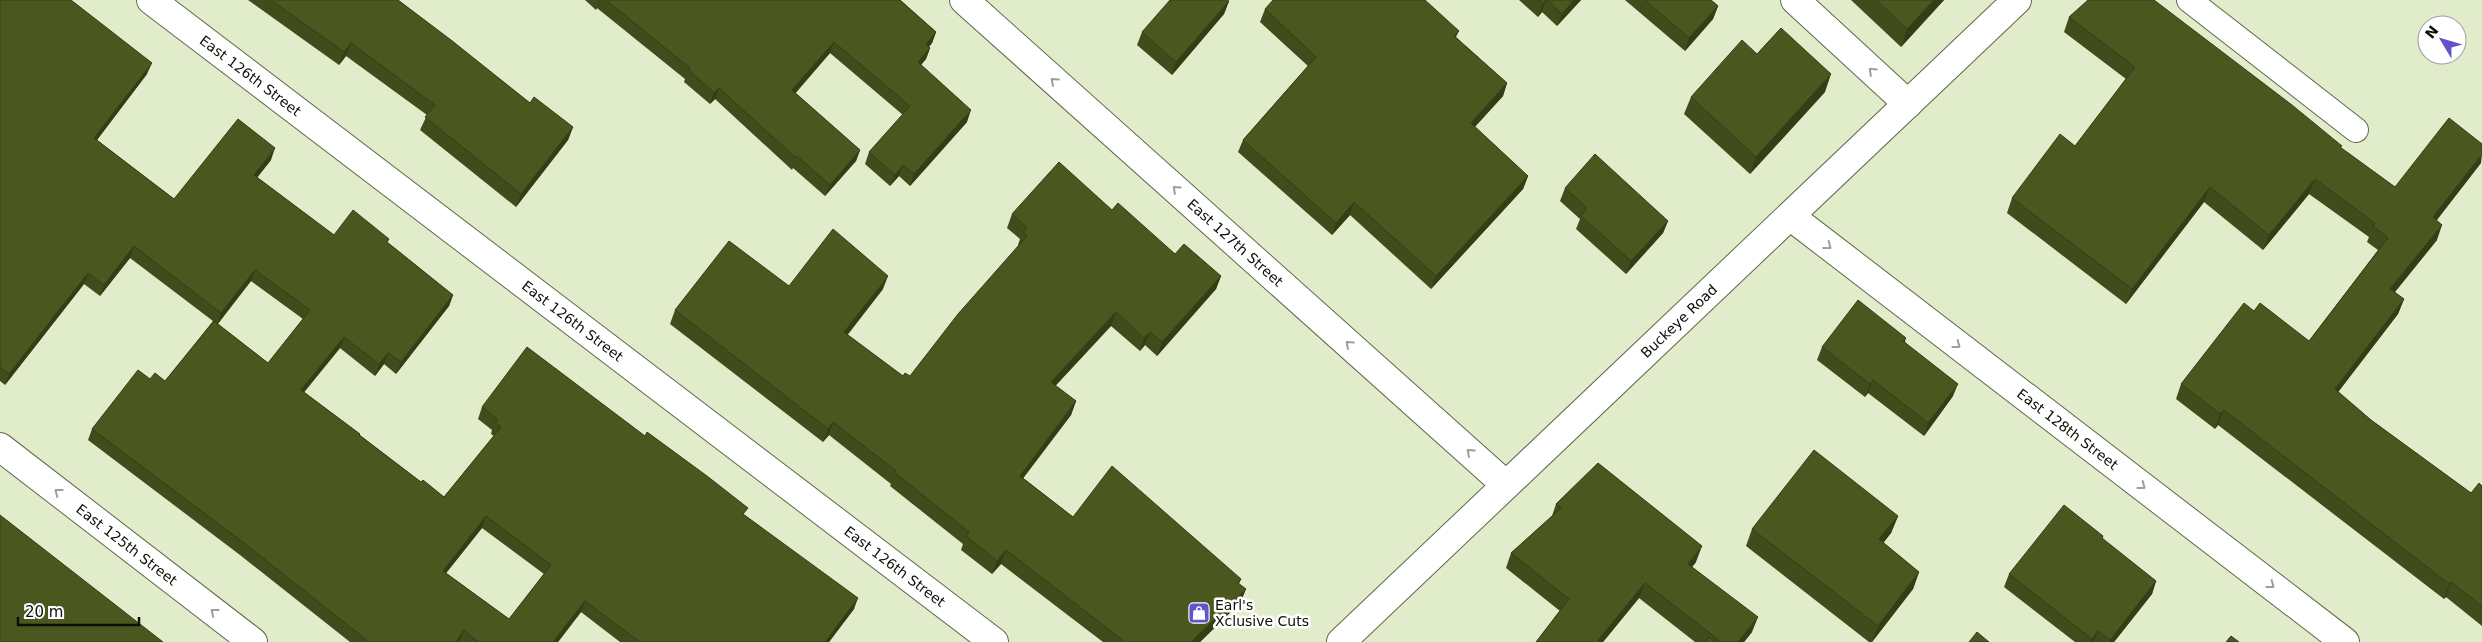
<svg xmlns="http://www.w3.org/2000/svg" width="2482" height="642" font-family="'DejaVu Sans',sans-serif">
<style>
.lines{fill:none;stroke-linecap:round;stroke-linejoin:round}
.service-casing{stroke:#60694b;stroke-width:26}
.minor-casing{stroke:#60694b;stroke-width:30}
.tertiary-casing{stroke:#60694b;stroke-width:30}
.service{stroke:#fff;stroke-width:24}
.minor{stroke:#fff;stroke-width:28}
.tertiary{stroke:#fff;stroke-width:28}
.wall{fill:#404c1b;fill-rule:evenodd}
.shaded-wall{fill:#343e16}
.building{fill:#4a581f;stroke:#343e16;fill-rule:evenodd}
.oneway{stroke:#9e9f9b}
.labels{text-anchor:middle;stroke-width:5;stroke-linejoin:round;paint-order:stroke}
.street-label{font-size:14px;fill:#0c0f05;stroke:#fff}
.poi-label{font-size:14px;fill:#0c0f05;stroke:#fff;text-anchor:start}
</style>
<rect width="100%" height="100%" fill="#e1ecca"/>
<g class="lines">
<g class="service-casing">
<polyline id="service" points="2189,0 2356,130"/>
</g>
<g class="minor-casing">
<g id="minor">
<path id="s1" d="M151,0L994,642"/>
<path id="s2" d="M964,0L1506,485"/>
<polyline points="1795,0 1908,104"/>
<path id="s3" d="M1790,216L2345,642"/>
<path id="s4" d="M0,447L253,642"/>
</g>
</g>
<g class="tertiary-casing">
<g id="tertiary">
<path id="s5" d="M1341,642L2017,0"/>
</g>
</g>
<use href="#service" class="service"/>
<use href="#minor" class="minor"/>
<use href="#tertiary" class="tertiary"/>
</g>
<g class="wall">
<path d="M0,0L147,74L97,140L174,199L271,160L257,178L334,235L388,243L453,295L449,306L396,374L384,364L375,376L340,348L304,392L421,482L444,497L494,436L491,434L492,430L478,419L482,407L746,516L854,609L829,642H620L581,612L558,642H350L240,555L88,440L92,429L150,379L165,381L213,321L130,258L100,296L84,284L5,385L0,381ZM251,281L303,319L268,363L218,324ZM482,528L544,574L509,619L446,573Z"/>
<polygon points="248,0 398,0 530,103 573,127 568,140 516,207 420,130 427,115 346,56 339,65"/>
<polygon points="585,0 900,0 936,32 932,43 929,47 930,48 926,59 921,65 967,122 910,186 899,176 890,186 865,164 869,152 903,115 830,53 795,93 860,150 856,161 825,196 793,168 792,170 715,99 710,104 684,82 685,79 597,8 596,10"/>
<polygon points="1519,0 1581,0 1557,26 1542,12 1538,17"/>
<polygon points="1625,0 1711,0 1718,6 1713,19 1685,51"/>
<polygon points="1851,0 1944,0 1901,47"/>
<polygon points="1229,1 1224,14 1172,75 1137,45 1142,32"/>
<polygon points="1265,9 1459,31 1456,37 1507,83 1503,96 1475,127 1528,176 1523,189 1431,289 1350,215 1332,235 1238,152 1243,140 1308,66 1260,22"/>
<polygon points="2069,17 2341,148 2395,187 2481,163 2437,220 2437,240 2395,292 2404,299 2398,314 2338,392 2371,420 2471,493 2482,486 2482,626 2446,597 2444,599 2218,425 2215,429 2176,399 2181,384 2254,311 2309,341 2378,250 2367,242 2369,237 2309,194 2263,250 2204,202 2126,304 2007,213 2012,198 2075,146 2126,79 2064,32"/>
<polygon points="1757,54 1825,92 1750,174 1684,114 1691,97"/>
<polygon points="1565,188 1668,221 1663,233 1626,274 1576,229 1580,219 1560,201"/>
<polygon points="1112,210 1175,254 1221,276 1216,289 1157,356 1145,345 1140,351 1111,326 1055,386 1076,401 1071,415 1023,478 1073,517 1241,579 1239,584 1241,602 1200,642 1103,642 1001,564 992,574 961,550 963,544 890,486 891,484 829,435 823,442 670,324 675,310 789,286 883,289 847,335 903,376 910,376 1018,246 1018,245 1020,239 1007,228 1012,214"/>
<polygon points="1906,338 1905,342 1953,396 1924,436 1868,393 1865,397 1817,360 1822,347"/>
<polygon points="1556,504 1696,562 1692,567 1752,632 1744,642 1695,642 1639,598 1603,642 1536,642 1560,611 1506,568 1511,553 1552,516"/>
<polygon points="1898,516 1891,533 1883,543 1919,572 1913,589 1872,642 1869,642 1746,546 1752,529"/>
<polygon points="2103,536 2102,539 2156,581 2152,594 2114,642 2075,642 2004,587 2009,574"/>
</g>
<g class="shaded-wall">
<polygon points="599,0 600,0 597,8 596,10"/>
<polygon points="1546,0 1542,12 1538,17 1543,4"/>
<polygon points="1574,0 1581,0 1557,26 1562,14"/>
<polygon points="1934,0 1944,0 1901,47 1907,29"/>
<polygon points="1229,1 1224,14 1172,75 1176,62"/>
<polygon points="1718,6 1713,19 1685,51 1689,38"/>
<polygon points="936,32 932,43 922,55 926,44"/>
<polygon points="834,42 830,53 788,102 792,90"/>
<polygon points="351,43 346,56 339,65 344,52"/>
<polygon points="930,48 926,59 913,74 918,62"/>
<polygon points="152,63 147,74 90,149 94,138"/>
<polygon points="1831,74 1825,92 1750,174 1756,157"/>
<polygon points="1507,83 1503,96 1466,136 1471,123"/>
<polygon points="719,88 715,99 710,104 714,93"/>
<polygon points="971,110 967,122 910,186 914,174"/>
<polygon points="573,127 568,140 516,207 521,194"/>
<polygon points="275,148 271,160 249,187 254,175"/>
<polygon points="860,150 856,161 825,196 830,185"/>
<polygon points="2482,154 2481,163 2427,232 2433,217"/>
<polygon points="903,165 899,176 890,186 895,175"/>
<polygon points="1528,176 1523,189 1431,289 1436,276"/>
<polygon points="2315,179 2309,194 2263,250 2269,235"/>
<polygon points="2210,187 2204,202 2126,304 2132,289"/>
<polygon points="1354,202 1350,215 1332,235 1336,223"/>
<polygon points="1668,221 1663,233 1626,274 1631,261"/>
<polygon points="2442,225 2437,240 2385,304 2390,289"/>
<polygon points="134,246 130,258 100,296 104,285"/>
<polygon points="255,270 251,281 217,324 221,313"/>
<polygon points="88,273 84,284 5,385 9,374"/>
<polygon points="888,276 883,289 839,346 844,332"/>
<polygon points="1221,276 1216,289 1157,356 1162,342"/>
<polygon points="453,295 449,306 396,374 401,362"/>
<polygon points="2404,299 2398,314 2329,404 2335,389"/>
<polygon points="1116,312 1111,326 1046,396 1051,382"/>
<polygon points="1150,332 1145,345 1140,351 1144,338"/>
<polygon points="344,337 340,348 297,401 301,390"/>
<polygon points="388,353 384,364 375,376 379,364"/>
<polygon points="1873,380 1868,393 1865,397 1870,384"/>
<polygon points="1958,384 1953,396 1924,436 1928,423"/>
<polygon points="1076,401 1071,415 1015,489 1020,476"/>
<polygon points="2224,410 2218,425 2215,429 2220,414"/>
<polygon points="833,422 829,435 823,442 828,429"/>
<polygon points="486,516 482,528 439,582 443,571"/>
<polygon points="1898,516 1891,533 1873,556 1879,539"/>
<polygon points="1702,546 1696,562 1683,579 1688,564"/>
<polygon points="1006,550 1001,564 992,574 997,561"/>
<polygon points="1919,572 1913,589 1872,642 1878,626"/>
<polygon points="2156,581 2152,594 2114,642 2109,642"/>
<polygon points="2451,582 2446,597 2444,599 2449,584"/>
<polygon points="1645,583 1639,598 1603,642 1597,642"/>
<polygon points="1246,589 1241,602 1200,642 1191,642"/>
<polygon points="858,598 854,609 829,642 825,642"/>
<polygon points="585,601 581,612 558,642 553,642"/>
<polygon points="1758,617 1752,632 1744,642 1738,642"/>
<polygon points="464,630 460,642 456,642"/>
<polygon points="2098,631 2094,642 2091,642 2092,639"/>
</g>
<g class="building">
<path d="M0,0H71L152,63L94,138L174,199L238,119L275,148L254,175L334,235L353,210L389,239L387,242L453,295L401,362L388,353L379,364L344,337L301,390L360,434L359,435L421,482L423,480L444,497L501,427L495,422L498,420L482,407L527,347L645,436L647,432L707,476L748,508L743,514L858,598L825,642H640L585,601L553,642H478L464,630L456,642H369L244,543L92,429L138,370L150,379L155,373L165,381L214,321L268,363L310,310L255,270L221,313L134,246L104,285L88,273L9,374L0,367ZM486,516L551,565L509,619L443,571Z"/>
<polygon points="271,0 398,0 451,40 530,103 534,97 573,127 521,194 425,117 435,105 351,43 344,52"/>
<polygon points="606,0 900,0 936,32 926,44 930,48 918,62 971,110 914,174 903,165 895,175 869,152 910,106 834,42 792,90 860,150 830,185 797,156 796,158 719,88 714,93 689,70 690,68"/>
<polygon points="1170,0 1227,0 1229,1 1176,62 1142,32"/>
<polygon points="1273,0 1425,0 1459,31 1454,36 1507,83 1471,123 1528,176 1436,276 1354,202 1336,223 1243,140 1316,57 1265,9"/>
<polygon points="1538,0 1546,0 1543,4"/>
<polygon points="1547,0 1574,0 1562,14"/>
<polygon points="1645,0 1711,0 1718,6 1689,38"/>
<polygon points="1876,0 1934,0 1907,29"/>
<polygon points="2088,0 2154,0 2292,105 2342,146 2340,147 2395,187 2449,118 2482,144 2482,154 2433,217 2442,225 2390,289 2404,299 2335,389 2371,420 2471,493 2479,483 2482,486 2482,606 2451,582 2449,584 2224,410 2220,414 2181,384 2244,303 2254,311 2260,303 2309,341 2388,238 2373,226 2375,223 2315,179 2269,235 2210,187 2132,289 2012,198 2060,134 2075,146 2135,67 2069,17"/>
<polygon points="1781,28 1831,74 1756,157 1691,97 1742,40 1757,54"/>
<polygon points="1595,154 1668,221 1631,261 1581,216 1587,208 1565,188"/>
<polygon points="1059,162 1112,210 1118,203 1175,254 1184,244 1221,276 1162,342 1150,332 1144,338 1116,312 1051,382 1076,401 1020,476 1073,517 1112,466 1241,579 1238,583 1246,589 1191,642 1125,642 1006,550 997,561 966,536 969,532 895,473 896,471 833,422 828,429 675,310 729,241 789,286 833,229 888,276 844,332 903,376 905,373 910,376 958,314 1027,236 1023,232 1027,228 1012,214"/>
<polygon points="1858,300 1906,338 1903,341 1958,384 1928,423 1873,380 1870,384 1822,347"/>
<polygon points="1814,450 1898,516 1879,539 1919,572 1878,626 1752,529"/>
<polygon points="1598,463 1702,546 1688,564 1758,617 1738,642 1721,642 1645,583 1598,640 1600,642 1536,642 1569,599 1511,553 1561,508 1556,504"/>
<polygon points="2064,505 2103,536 2102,538 2156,581 2110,640 2098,631 2092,639 2009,574"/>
<polygon points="0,515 163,642 0,642"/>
<polygon points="1977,632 1989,642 1969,642"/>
<polygon points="2231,636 2239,642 2226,642"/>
<polygon points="1709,637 1715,642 1706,642"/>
</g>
<defs><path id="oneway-chevron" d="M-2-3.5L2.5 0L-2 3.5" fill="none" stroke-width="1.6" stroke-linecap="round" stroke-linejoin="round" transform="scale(1.25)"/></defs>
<g class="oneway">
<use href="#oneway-chevron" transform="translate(1872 71) rotate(-137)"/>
<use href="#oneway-chevron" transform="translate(1054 81) rotate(-138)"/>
<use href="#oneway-chevron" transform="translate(1176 189) rotate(-138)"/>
<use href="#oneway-chevron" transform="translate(1828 246) rotate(38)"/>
<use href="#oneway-chevron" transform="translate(1349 344) rotate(-138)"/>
<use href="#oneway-chevron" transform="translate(1957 345) rotate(37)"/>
<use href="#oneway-chevron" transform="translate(1470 452) rotate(-138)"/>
<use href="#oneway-chevron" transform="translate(2142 486) rotate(37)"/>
<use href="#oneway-chevron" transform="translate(58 492) rotate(-142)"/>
<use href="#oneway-chevron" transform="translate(2271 585) rotate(37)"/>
<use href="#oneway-chevron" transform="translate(214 612) rotate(-142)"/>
</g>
<defs>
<g id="shop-square" transform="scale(1.125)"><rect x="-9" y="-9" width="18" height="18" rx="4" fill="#6053cc" stroke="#fff"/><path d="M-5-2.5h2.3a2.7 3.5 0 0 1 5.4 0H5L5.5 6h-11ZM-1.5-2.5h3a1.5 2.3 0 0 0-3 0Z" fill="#fff"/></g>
</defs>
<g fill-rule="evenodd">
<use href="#shop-square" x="1199" y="613"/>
</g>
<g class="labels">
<g class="street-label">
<text dy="5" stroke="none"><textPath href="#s1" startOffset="125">East 126th Street</textPath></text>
<text dy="5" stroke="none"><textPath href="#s2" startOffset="364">East 127th Street</textPath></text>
<text dy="5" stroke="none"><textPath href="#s1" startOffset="530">East 126th Street</textPath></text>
<text dy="5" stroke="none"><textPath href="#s5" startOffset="466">Buckeye Road</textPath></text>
<text dy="5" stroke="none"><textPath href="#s3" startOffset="350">East 128th Street</textPath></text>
<text dy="5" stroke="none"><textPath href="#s4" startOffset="160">East 125th Street</textPath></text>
<text dy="5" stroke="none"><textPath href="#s1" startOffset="935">East 126th Street</textPath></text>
</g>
<g class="poi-label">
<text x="1215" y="610">Earl's<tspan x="1215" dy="16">Xclusive Cuts</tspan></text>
</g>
</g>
<g transform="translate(2442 40) rotate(308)"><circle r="24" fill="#ffffff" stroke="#9e9f9b"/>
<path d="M0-4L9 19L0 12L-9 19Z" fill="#6053cc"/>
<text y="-8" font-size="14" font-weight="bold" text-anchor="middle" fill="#0c0f05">N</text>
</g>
<path d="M18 617v8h121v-8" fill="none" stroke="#0c0f05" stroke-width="2.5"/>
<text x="25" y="617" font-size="15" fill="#0c0f05" stroke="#ffffff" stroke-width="4" paint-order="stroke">20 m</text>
</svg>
